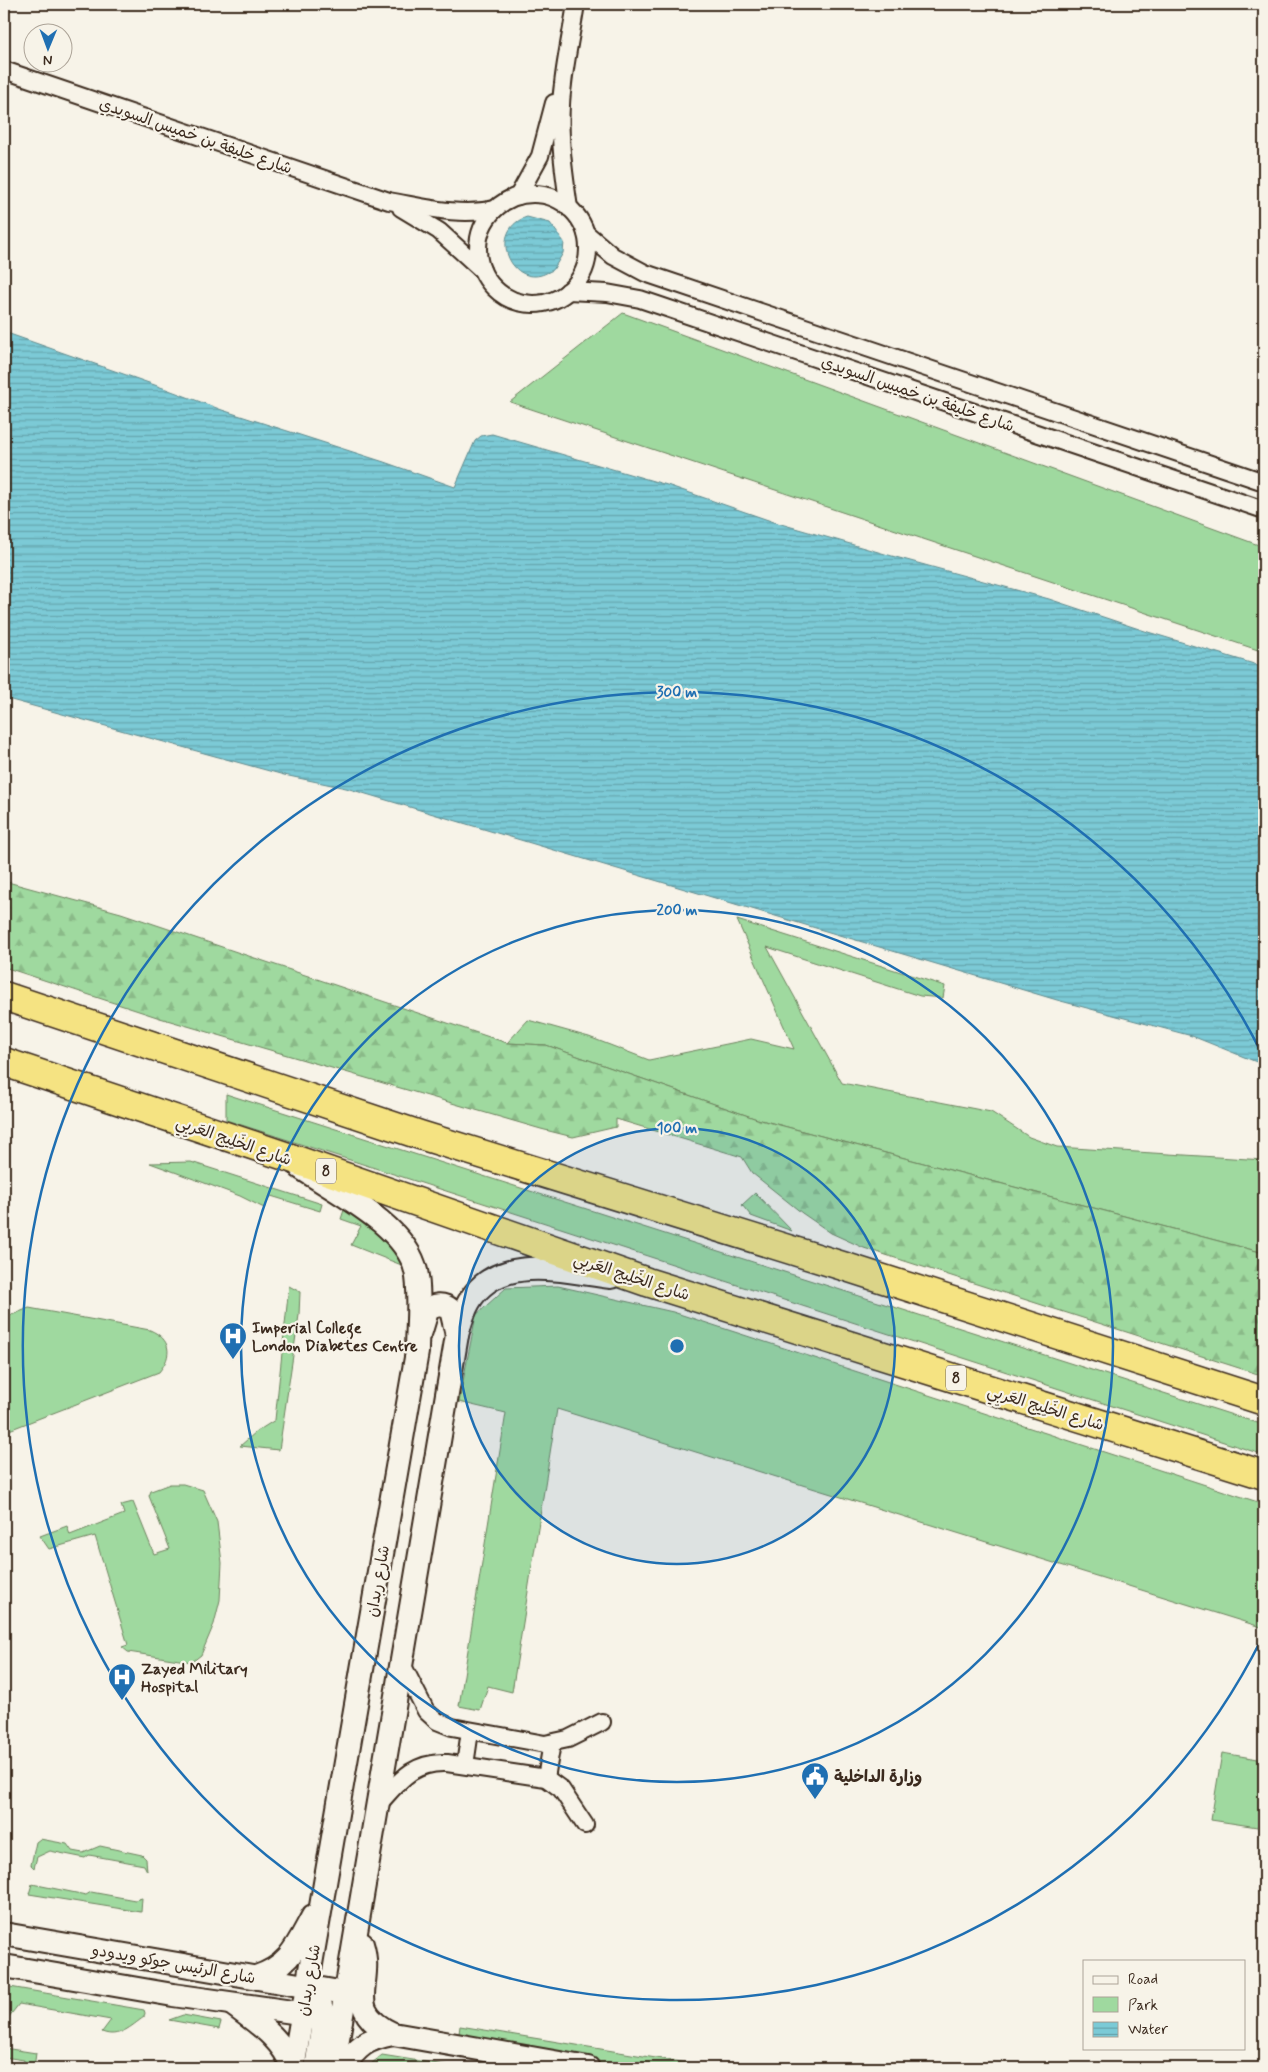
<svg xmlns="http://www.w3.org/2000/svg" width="1268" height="2072" font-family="Mynerve,'Playpen Sans Arabic',sans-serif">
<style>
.green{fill:#9fd99f;stroke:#6d825e}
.forest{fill:url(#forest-firs);stroke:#6d825e}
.water{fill:url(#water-rules);stroke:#618a8c}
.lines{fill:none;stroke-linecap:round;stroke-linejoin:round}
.street-casing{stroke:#3b2a1e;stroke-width:20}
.secondary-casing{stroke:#3b2a1e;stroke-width:26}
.highway-casing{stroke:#3b2a1e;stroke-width:31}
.street{stroke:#f7f3e8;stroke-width:16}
.secondary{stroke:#f7f3e8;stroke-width:22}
.highway{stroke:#f5e382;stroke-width:28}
.ring{fill:none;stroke:#1f6fb2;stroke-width:2.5}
.labels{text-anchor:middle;stroke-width:4.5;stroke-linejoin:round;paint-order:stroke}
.shield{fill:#f7f3e8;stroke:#73665b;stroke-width:1}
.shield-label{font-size:15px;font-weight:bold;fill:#3b2a1e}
.street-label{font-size:16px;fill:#3b2a1e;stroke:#f7f3e8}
.poi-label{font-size:16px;font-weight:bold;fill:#3b2a1e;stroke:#f7f3e8;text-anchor:start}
.centre{fill:#1f6fb2;stroke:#f7f3e8;stroke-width:2.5}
.ring-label{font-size:15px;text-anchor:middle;font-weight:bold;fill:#1f6fb2;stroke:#f7f3e8;stroke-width:4.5;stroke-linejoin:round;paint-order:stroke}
</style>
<defs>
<pattern id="forest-firs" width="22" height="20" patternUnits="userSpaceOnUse" patternTransform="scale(1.25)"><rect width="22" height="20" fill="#9fd99f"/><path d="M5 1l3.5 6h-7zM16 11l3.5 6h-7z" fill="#8aba88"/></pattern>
<pattern id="water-rules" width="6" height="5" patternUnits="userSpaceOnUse" patternTransform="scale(1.25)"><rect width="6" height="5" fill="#7bcad6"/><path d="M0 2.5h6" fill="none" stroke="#66a4ad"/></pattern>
</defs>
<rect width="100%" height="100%" fill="#f7f3e8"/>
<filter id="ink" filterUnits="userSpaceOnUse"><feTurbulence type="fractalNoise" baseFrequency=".02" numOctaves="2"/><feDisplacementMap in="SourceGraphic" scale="10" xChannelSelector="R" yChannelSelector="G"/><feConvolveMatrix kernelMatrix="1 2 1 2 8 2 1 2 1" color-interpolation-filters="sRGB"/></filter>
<g filter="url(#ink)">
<g class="green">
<polygon points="623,313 1264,547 1264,652 510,402"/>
<polygon points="737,920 945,986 943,998 920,996 767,947 842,1083 991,1112 1029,1137 1057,1147 1264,1160 1264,1253 757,1119 546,1045 507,1043 528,1020 589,1037 649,1060 751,1039 794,1049"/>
<polygon points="226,1094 1264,1425 1264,1455 226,1120"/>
<polygon points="191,1162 322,1204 320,1211 271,1196 264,1208 240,1196 150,1163"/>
<polygon points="755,1193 792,1231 751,1216 742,1205"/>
<polygon points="344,1210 363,1218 388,1237 404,1266 351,1245 361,1226 341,1219"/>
<polygon points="289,1286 300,1292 299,1315 279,1450 240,1446 256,1432 275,1420"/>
<polygon points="558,1286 673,1312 1264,1504 1264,1628 557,1409 512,1692 488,1686 480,1710 459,1706 506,1413 459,1402 476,1315 506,1288"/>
<path d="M29,1308L150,1330C171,1339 173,1355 159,1372L4,1432V1318Z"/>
<polygon points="170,1484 183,1484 203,1490 217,1522 222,1563 220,1600 214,1624 201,1655 192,1662 128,1652 122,1647 128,1645 95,1536 49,1549 40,1536 67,1526 70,1535 124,1514 121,1505 133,1502 154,1554 170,1549 149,1496 151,1491"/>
<polygon points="1222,1753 1264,1760 1264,1828 1211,1820"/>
<polygon points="40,1839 67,1844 72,1851 83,1853 100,1846 142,1855 146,1859 147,1871 144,1865 89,1855 85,1858 50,1851 37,1857 34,1868 31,1865 36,1842"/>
<polygon points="32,1884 86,1895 91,1892 135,1900 142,1898 141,1912 29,1894"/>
<path d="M4,1986L144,2010L145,2013L144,2017C131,2026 119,2039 102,2032L111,2020L19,2004L8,2018L4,2016Z"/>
<polygon points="183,2015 221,2022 219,2029 169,2020"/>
<polygon points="460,2026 717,2068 623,2068 458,2041"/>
<polygon points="4,2048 36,2053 34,2068 23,2068 24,2060 4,2057"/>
<polygon points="382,2055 463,2068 366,2068"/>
</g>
<polygon class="forest" points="4,881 121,913 507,1043 546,1045 757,1119 1264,1253 1264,1376 864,1248 831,1233 802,1213 752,1173 742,1157 616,1119 616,1127 573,1137 541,1129 160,1018 4,967"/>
<g class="water">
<path d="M527,217L550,223L564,242L563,253L553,270C548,272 542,276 535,276C506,277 491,228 527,217Z"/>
<polygon points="4,332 166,389 222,410 384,462 455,487 475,441 481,436 492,434 667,485 774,522 892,556 1049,599 1148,632 1264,667 1264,1065 1192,1036 1057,1000 346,788 284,775 4,698"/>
</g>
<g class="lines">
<g class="street-casing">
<g id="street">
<path d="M4,70L389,201C424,207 459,217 495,209"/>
<circle cx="533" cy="249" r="55"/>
<polyline points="518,196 540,156 554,103"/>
<polyline points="401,208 439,231 482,270"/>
<path d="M569,208C563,167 557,125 563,84C566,57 572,30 576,4"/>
<polyline points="586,233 613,256 645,273 1264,482"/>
<polyline points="568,291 607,293 640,299 1264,510"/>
<polyline points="401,1662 426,1711 437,1721 452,1727 545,1744 568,1739 602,1722"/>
<polyline points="465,1765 470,1731"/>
<polyline points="546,1778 552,1743"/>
<path d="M377,1806C398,1783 412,1761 447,1763L546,1778L561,1789L585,1825"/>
</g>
</g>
<g class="secondary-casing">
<g id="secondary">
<path d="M421,1331L427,1311C434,1304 443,1303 451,1310L457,1335"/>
<polyline points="4,1934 345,1993"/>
<path d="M362,1944C375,1985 341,2009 393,2034L588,2068"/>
<polyline points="4,1966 173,1995 341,2019"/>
<path d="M256,1977C290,1966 297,1945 313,1916"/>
<path d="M232,2004C257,2023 282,2038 293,2068"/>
<path d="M293,2068L417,1352C417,1328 421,1293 416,1271C406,1226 338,1193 301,1168"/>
<polyline points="316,2068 324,2017 320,2002"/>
<path d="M333,2068L457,1335C460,1324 463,1312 469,1302C498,1252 565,1272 611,1277"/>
<path d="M342,2068C358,2046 366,2039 393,2034"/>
</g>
</g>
<g class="highway-casing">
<g id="highway">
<polyline points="4,996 420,1135 846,1267 1264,1401"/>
<polyline points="4,1062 282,1155 647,1282 1264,1475"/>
</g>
</g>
<use href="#street" class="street"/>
<use href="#secondary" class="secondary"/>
<use href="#highway" class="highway"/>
</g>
</g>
<circle cx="677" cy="1346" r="218" fill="#1f6fb2" fill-opacity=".12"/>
<g class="ring">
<circle cx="677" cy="1346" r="218"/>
<circle cx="677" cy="1346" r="436"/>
<path d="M1262 1638A654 654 0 1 1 1262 1054"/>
</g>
<defs>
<g id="hospital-pin" transform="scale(1.4375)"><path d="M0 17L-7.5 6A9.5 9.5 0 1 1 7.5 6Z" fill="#1f6fb2" stroke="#f7f3e8"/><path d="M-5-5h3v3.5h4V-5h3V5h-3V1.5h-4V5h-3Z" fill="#fff"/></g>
<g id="civic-pin" transform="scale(1.4375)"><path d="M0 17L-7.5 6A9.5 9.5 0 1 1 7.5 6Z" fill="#1f6fb2" stroke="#f7f3e8"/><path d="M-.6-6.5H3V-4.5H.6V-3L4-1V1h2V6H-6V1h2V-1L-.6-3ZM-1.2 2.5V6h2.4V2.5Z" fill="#fff"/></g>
</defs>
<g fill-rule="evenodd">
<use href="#hospital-pin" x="233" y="1336"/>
<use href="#hospital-pin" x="122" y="1677"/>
<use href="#civic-pin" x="815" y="1776"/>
</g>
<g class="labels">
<g class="shield">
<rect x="316" y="1158.5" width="20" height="25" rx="4"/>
<rect x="946" y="1365.5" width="20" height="25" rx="4"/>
</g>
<g class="shield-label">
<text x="326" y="1176">8</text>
<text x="956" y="1383">8</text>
</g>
<g class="street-label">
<text transform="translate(196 135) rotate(19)" y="6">شارع خليفة بن خميس السويدي</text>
<text transform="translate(918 393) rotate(19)" y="6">شارع خليفة بن خميس السويدي</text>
<text transform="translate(234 1140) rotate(19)" y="6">شارع الخَلِيج العَربِي</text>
<text transform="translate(632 1276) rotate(18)" y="6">شارع الخَلِيج العَربِي</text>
<text transform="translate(1046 1407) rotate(17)" y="6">شارع الخَلِيج العَربِي</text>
<text transform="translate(377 1581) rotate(-80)" y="6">شارع ربدان</text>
<text transform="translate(174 1963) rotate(10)" y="6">شارع الرئيس جوكو ويدودو</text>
<text transform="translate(308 1980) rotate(-80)" y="6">شارع ربدان</text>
</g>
<g class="poi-label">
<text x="252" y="1333">Imperial College<tspan x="252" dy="18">London Diabetes Centre</tspan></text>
<text x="141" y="1674">Zayed Military<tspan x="141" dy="18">Hospital</tspan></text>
<text x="834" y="1782">وزارة الداخلية</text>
</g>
</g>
<circle cx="677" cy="1346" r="8" class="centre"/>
<g class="ring-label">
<text x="677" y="697">300 m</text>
<text x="677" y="915">200 m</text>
<text x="677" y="1133">100 m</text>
</g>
<rect width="1268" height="2072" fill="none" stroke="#f7f3e8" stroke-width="20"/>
<rect x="10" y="10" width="1248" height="2052" fill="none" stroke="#3b2a1e" stroke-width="2" filter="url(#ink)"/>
<rect x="1083" y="1960" width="162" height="90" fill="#f7f3e8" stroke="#aca397"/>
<rect x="1093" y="1976" width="25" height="8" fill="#f7f3e8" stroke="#aca397"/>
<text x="1128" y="1984" font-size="15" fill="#3b2a1e">Road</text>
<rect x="1093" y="1997" width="25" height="15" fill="#9fd99f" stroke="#aca397"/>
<text x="1128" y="2010" font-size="15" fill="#3b2a1e">Park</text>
<rect x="1093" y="2022" width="25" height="15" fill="url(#water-rules)" stroke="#aca397"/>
<text x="1128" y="2034" font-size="15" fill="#3b2a1e">Water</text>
<g transform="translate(48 48) rotate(181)"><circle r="24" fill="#f7f3e8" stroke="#aca397"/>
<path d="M0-4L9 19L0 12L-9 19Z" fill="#1f6fb2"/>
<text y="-8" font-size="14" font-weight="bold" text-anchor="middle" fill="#3b2a1e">N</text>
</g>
</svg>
